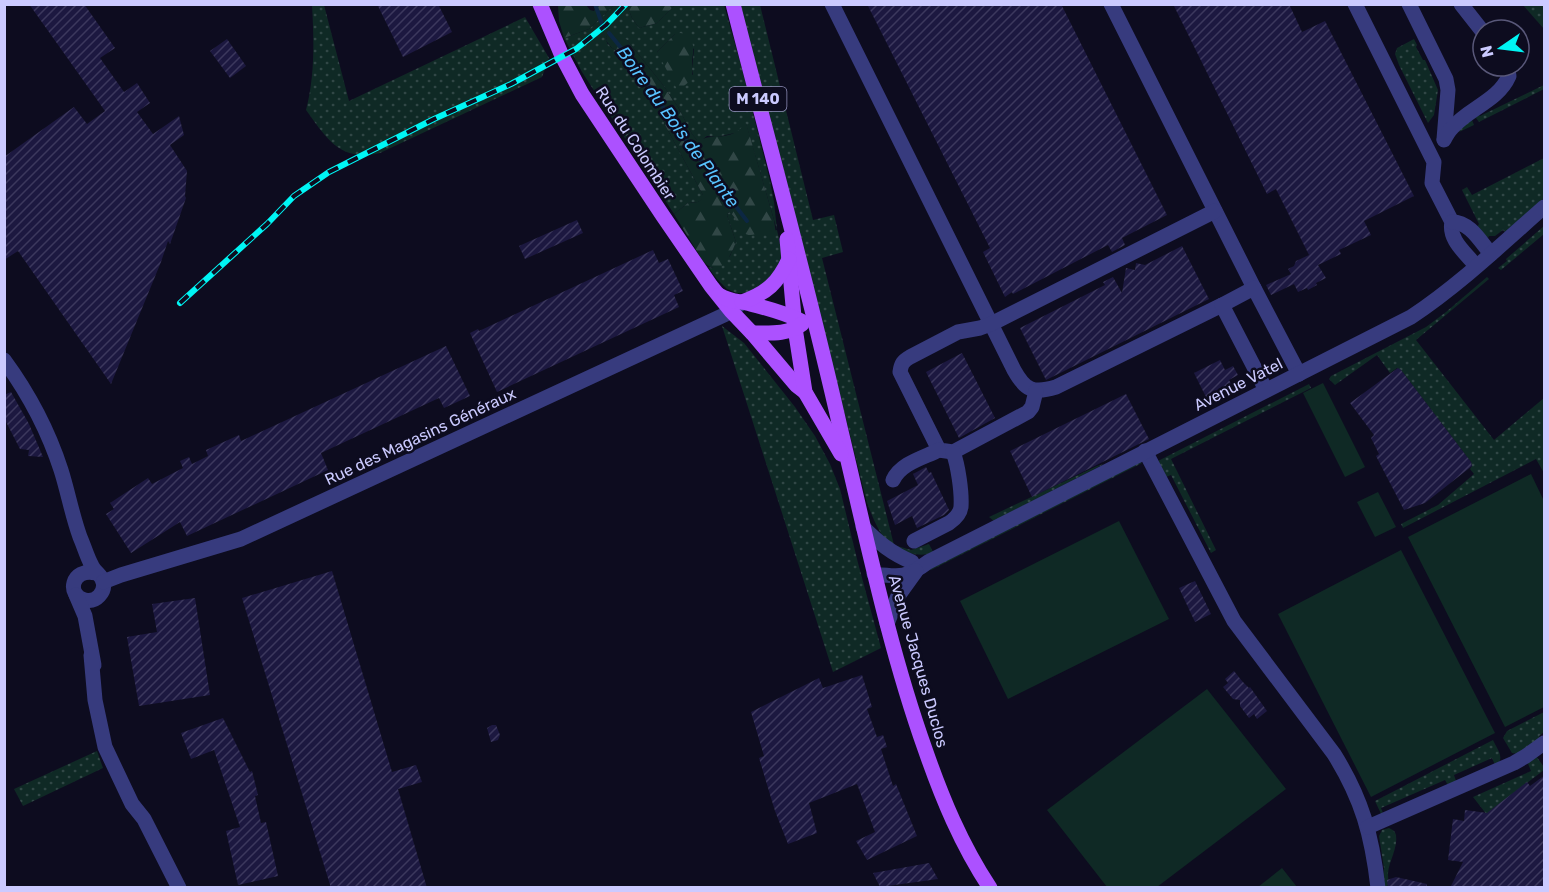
<svg xmlns="http://www.w3.org/2000/svg" width="1549" height="892" font-family="Rubik,sans-serif">
<style>
.grass{fill:url(#grass-dots);fill-rule:evenodd}
.forest{fill:url(#forest-firs)}
.park{fill:#0f2925}
.lines{fill:none;stroke-linecap:round;stroke-linejoin:round}
.stream{stroke:#0c2743;stroke-width:4}
.building{fill:url(#building-hatch)}
.minor{stroke:#373b7e;stroke-width:15}
.major{stroke:#ac51ff;stroke-width:15}
.rail-casing{stroke:#00f5f4;stroke-width:6}
.rail{stroke:#0d0c1f;stroke-width:4;stroke-dasharray:11;stroke-linecap:butt}
.labels{text-anchor:middle;stroke-width:5;stroke-linejoin:round;paint-order:stroke}
.shield{fill:#0d0c1f;stroke:#9291bc;stroke-width:1.5}
.shield-label{font-size:15px;font-weight:bold;fill:#cbcaff}
.street-label{font-size:16px;fill:#cbcaff;stroke:#0d0c1f}
.water-label{font-size:18px;font-style:italic;fill:#58c3ff;stroke:#0d0c1f}
</style>
<defs>
<pattern id="grass-dots" width="8" height="8" patternUnits="userSpaceOnUse" patternTransform="scale(1.5)"><rect width="8" height="8" fill="#0f2925"/><path d="M2 2h.1M6 6h.1" fill="none" stroke="#314746" stroke-width="1.8" stroke-linecap="round"/></pattern>
<pattern id="forest-firs" width="22" height="20" patternUnits="userSpaceOnUse" patternTransform="scale(1.5)"><rect width="22" height="20" fill="#0f2925"/><path d="M5 1l3.5 6h-7zM16 11l3.5 6h-7z" fill="#314746"/></pattern>
<pattern id="building-hatch" width="6" height="6" patternUnits="userSpaceOnUse" patternTransform="scale(1.5)"><rect width="6" height="6" fill="#1c1840"/><path d="M-1 1l2-2M0 6l6-6M5 7l2-2" fill="none" stroke="#3c385d"/></pattern>
</defs>
<rect width="100%" height="100%" fill="#0d0c1f"/>
<g class="grass">
<path d="M312,5H324L349,101L525,17L549,58L542,77L380,153C340,162 327,139 306,110C315,76 314,40 312,5Z"/>
<path d="M614,5H627L632,18L639,28L657,23L675,5H724L742,69L770,181L774,202L777,230L782,252L781,259L774,277L747,293H736L727,289L717,279L708,267L713,268L730,256L736,242L727,215L729,212C737,217 738,227 745,233H764L777,230L746,124L739,132L717,137L707,136L702,140H697L692,134L678,107L663,85L627,40L610,31L606,37L607,43L612,48L624,54L635,65L650,86L665,125L703,195V199L698,202L688,203L674,214L582,72L564,38L589,29ZM675,34L694,49L692,69L693,75L657,52Z"/>
<path d="M740,5H760L813,220L834,215L843,252L822,258L894,545L911,550L929,544L933,552C925,556 918,555 909,553C883,547 876,525 867,503L802,243Z"/>
<polygon points="1523,5 1544,5 1544,29"/>
<polygon points="1414,39 1417,45 1416,47 1423,60 1425,60 1438,90 1434,115 1428,123 1399,65 1395,54 1397,48"/>
<polygon points="1544,85 1544,89 1479,122 1476,118 1472,120 1474,125 1459,132 1462,125 1479,115 1480,116"/>
<polygon points="1544,158 1544,198 1505,232 1503,230 1495,236 1489,236 1488,238 1477,227 1479,224 1462,190 1467,187 1472,195"/>
<polygon points="1544,226 1544,234 1501,270 1498,268 1507,261 1506,259"/>
<polygon points="1487,277 1489,279 1416,340 1494,440 1544,398 1544,473 1536,459 1403,528 1401,524 1438,505 1474,474 1470,469 1472,466 1471,462 1401,370 1397,368 1390,373 1377,355 1335,385 1329,379 1331,376 1426,327 1446,312"/>
<polygon points="722,326 744,343 795,407 815,436 830,464 840,489 858,563 881,648 833,672"/>
<polygon points="1309,384 1311,388 1171,459 1216,550 1211,553 1171,475 1166,477 1158,461"/>
<polygon points="1139,461 1142,463 931,570 929,567"/>
<polygon points="1104,464 994,521 989,517 1097,466"/>
<polygon points="1544,712 1544,732 1539,736 1542,740 1518,754 1512,753 1503,738 1507,731"/>
<path d="M1493,740C1498,751 1505,757 1496,767L1492,758L1454,775L1457,784L1449,787L1445,780L1381,808L1384,816L1383,818L1375,801Z"/>
<polygon points="97,751 103,768 23,806 14,789"/>
<polygon points="1536,756 1544,767 1544,770 1493,809 1491,820 1473,797 1531,771 1527,761"/>
<path d="M1389,828C1393,830 1395,831 1396,835C1398,848 1389,861 1388,873C1388,879 1389,882 1387,887H1384L1383,876L1384,868L1379,836L1382,830Z"/>
</g>
<g class="forest">
<polygon points="558,5 586,5 590,10 594,11 597,5 614,5 589,29 564,38 559,21"/>
<polygon points="627,5 675,5 657,23 639,28 632,18"/>
<path d="M615,30L627,40L663,85L678,107L692,134L697,140C703,140 705,137 711,137C727,136 735,136 746,123L774,220L776,234L774,236C770,235 767,233 764,233C756,232 751,238 744,233C737,227 737,217 729,212L727,215L736,242C730,257 720,280 703,261L674,214L688,203L698,202L702,199L703,195L665,125L650,86L635,65L624,54L612,48L607,42L606,37L610,31Z"/>
<path d="M681,33C699,41 692,51 692,66C692,71 693,75 691,80L678,91L657,52L675,34Z"/>
</g>
<g class="park">
<polygon points="1323,383 1365,467 1345,477 1303,393"/>
<polygon points="1531,474 1544,501 1544,707 1505,727 1408,537"/>
<polygon points="1378,492 1396,527 1375,537 1357,502"/>
<polygon points="1119,521 1169,619 1008,699 960,601"/>
<polygon points="1401,550 1495,733 1371,797 1278,614"/>
<polygon points="1207,689 1286,789 1157,887 1107,887 1047,810"/>
<polygon points="1282,868 1297,887 1258,887"/>
</g>
<g class="lines">
<g class="stream">
<polyline points="595,4 602,24"/>
<polyline points="609,33 635,65 681,134 747,221"/>
</g>
</g>
<g class="building">
<polygon points="29,4 84,4 115,48 100,58 124,92 137,83 150,103 137,112 153,134 179,116 184,135 170,145 187,171 185,196 186,198 170,244 168,241 161,262 111,384 18,251 4,260 4,157 74,107 87,124 105,111"/>
<polygon points="377,4 438,4 452,32 403,57"/>
<polygon points="867,4 1061,4 1167,215 1122,238 1125,245 1112,252 1108,245 1013,294 1012,292 1005,297 983,252 990,248"/>
<polygon points="1173,4 1289,4 1302,32 1325,21 1414,196 1364,221 1371,235 1339,250 1341,254 1318,265 1326,278 1316,283 1317,285 1308,290 1307,288 1298,292 1294,284 1271,295 1266,285 1291,274 1288,269 1294,266 1296,261 1309,255 1276,189 1267,194"/>
<polygon points="227,39 246,66 230,78 210,51"/>
<polygon points="577,220 583,233 525,259 519,246"/>
<polygon points="1182,246 1209,299 1046,380 1020,328 1105,285 1103,282 1113,277 1122,293 1126,268 1135,270 1136,263 1145,265"/>
<polygon points="653,250 659,263 668,259 683,291 674,295 679,307 497,392 470,333 478,329 479,331"/>
<polygon points="446,346 470,396 444,408 439,398 321,453 328,470 187,536 180,522 131,553 106,514 114,509 110,503 148,478 152,484 183,468 180,461 189,457 192,464 208,456 206,450 239,435 241,441"/>
<polygon points="962,353 995,418 959,438 926,372"/>
<polygon points="1220,360 1225,370 1233,366 1238,375 1229,380 1235,391 1209,403 1194,373"/>
<polygon points="1398,368 1401,370 1471,462 1472,466 1425,503 1404,510 1376,456 1379,454 1371,438 1374,435 1350,403"/>
<polygon points="11,392 29,424 43,457 28,456 29,450 20,449 4,418 4,395"/>
<polygon points="1126,394 1149,439 1032,497 1010,451"/>
<polygon points="926,467 929,473 931,472 949,510 944,515 917,528 912,516 895,525 887,501 918,485 913,474"/>
<polygon points="332,571 392,772 416,765 422,782 398,789 427,888 331,888 242,598"/>
<polygon points="1195,581 1211,614 1195,622 1179,588"/>
<polygon points="195,598 210,695 139,706 127,637 157,632 152,604"/>
<polygon points="1234,671 1242,681 1249,688 1250,687 1267,711 1257,719 1254,714 1249,718 1240,706 1240,700 1233,699 1223,687 1228,683 1225,679"/>
<polygon points="862,675 872,707 867,709 877,737 883,735 887,747 881,749 893,786 896,784 917,836 867,860 856,841 875,832 857,784 809,803 817,833 788,844 775,811 759,758 764,756 751,712 819,678 823,688"/>
<polygon points="223,718 250,772 252,771 258,795 255,796 261,823 266,822 278,876 238,885 226,831 240,827 214,750 191,759 181,733"/>
<polygon points="492,725 496,725 500,735 498,740 491,742 487,728"/>
<polygon points="1545,775 1545,888 1450,888 1463,862 1448,860 1453,819 1464,821 1465,810 1487,813 1527,782 1530,786"/>
<polygon points="929,863 938,879 880,887 873,873"/>
<polygon points="1396,877 1427,884 1427,888 1388,888 1387,880"/>
</g>
<g class="lines">
<g class="minor">
<path d="M832,4L1014,370C1025,390 1033,394 1056,387L1222,305"/>
<polyline points="1111,4 1254,288"/>
<path d="M1355,4L1434,162L1432,183L1452,222C1448,240 1466,253 1476,266"/>
<polyline points="1409,4 1446,79 1448,90 1444,139"/>
<polyline points="1461,4 1483,32"/>
<path d="M1444,140C1446,136 1449,131 1452,128C1469,108 1498,101 1509,76L1507,66"/>
<path d="M1452,222C1470,222 1480,241 1491,254"/>
<path d="M4,360C29,394 48,430 61,470C68,492 72,515 80,537C84,546 87,557 92,566C95,572 101,575 103,581C106,592 96,603 85,600C66,596 71,567 96,573"/>
<polyline points="1266,390 1222,305 1254,288 1299,374"/>
<path d="M1036,391L1032,407L1028,412L953,452L939,450L900,372C901,364 903,361 910,357L958,332L980,328L991,324L1215,211"/>
<path d="M1145,451L1234,621L1334,754C1362,799 1372,835 1378,888"/>
<path d="M893,480C901,463 923,458 939,450"/>
<path d="M863,527C879,543 891,553 912,562"/>
<path d="M914,541L949,523C955,519 960,514 961,507C962,492 958,465 953,452"/>
<path d="M874,574C900,577 907,578 928,562L1411,317C1459,285 1501,245 1544,207"/>
<polyline points="103,582 121,575 241,539 724,315 740,304"/>
<polyline points="76,595 85,616 94,665"/>
<polyline points="887,624 898,596 916,571"/>
<polyline points="91,655 95,700 105,747 132,804 144,819 179,888"/>
<polyline points="1368,827 1514,763 1526,756 1544,743"/>
</g>
<g class="major">
<polyline points="540,4 562,56 582,94 663,216 711,286 731,311 752,333 796,385 805,392"/>
<path d="M733,4C769,145 808,285 840,427C866,535 888,645 925,749C942,798 961,844 990,888"/>
<polyline points="787,239 795,328 805,392 841,454"/>
<path d="M719,295C728,301 736,301 747,303C765,308 784,312 801,321"/>
<path d="M742,302C767,293 778,283 789,259"/>
<path d="M752,333C768,333 788,335 802,324"/>
</g>
<g class="rail-casing">
<polyline id="rail" points="180,303 267,224 294,196 329,172 434,119 511,84 576,49 606,25 626,4"/>
</g>
<use href="#rail" class="rail"/>
</g>
<g class="labels">
<rect class="shield" x="729.5" y="87" width="57" height="24" rx="4.5"/>
<g class="shield-label">
<text x="758" y="104">M 140</text>
</g>
<g class="street-label">
<text transform="translate(636 143) rotate(57)" y="6">Rue du Colombier</text>
<text transform="translate(1238 384) rotate(-27)" y="6">Avenue Vatel</text>
<text transform="translate(420 436) rotate(-25)" y="6">Rue des Magasins Généraux</text>
<text transform="translate(919 661) rotate(74)" y="6">Avenue Jacques Duclos</text>
</g>
<g class="water-label">
<text transform="translate(678 127) rotate(54)" y="6">Boire du Bois de Plante</text>
</g>
</g>
<rect width="1549" height="892" fill="none" stroke="#cbcaff" stroke-width="12"/>
<g transform="translate(1501 48) rotate(256)"><circle r="28" fill="#0d0c1f" stroke="#595879" stroke-width="1.5"/>
<path d="M0-4.5L10 22L0 15L-10 22Z" fill="#00f5f4"/>
<text y="-9" font-size="16" font-weight="bold" text-anchor="middle" fill="#cbcaff">N</text>
</g>
</svg>
